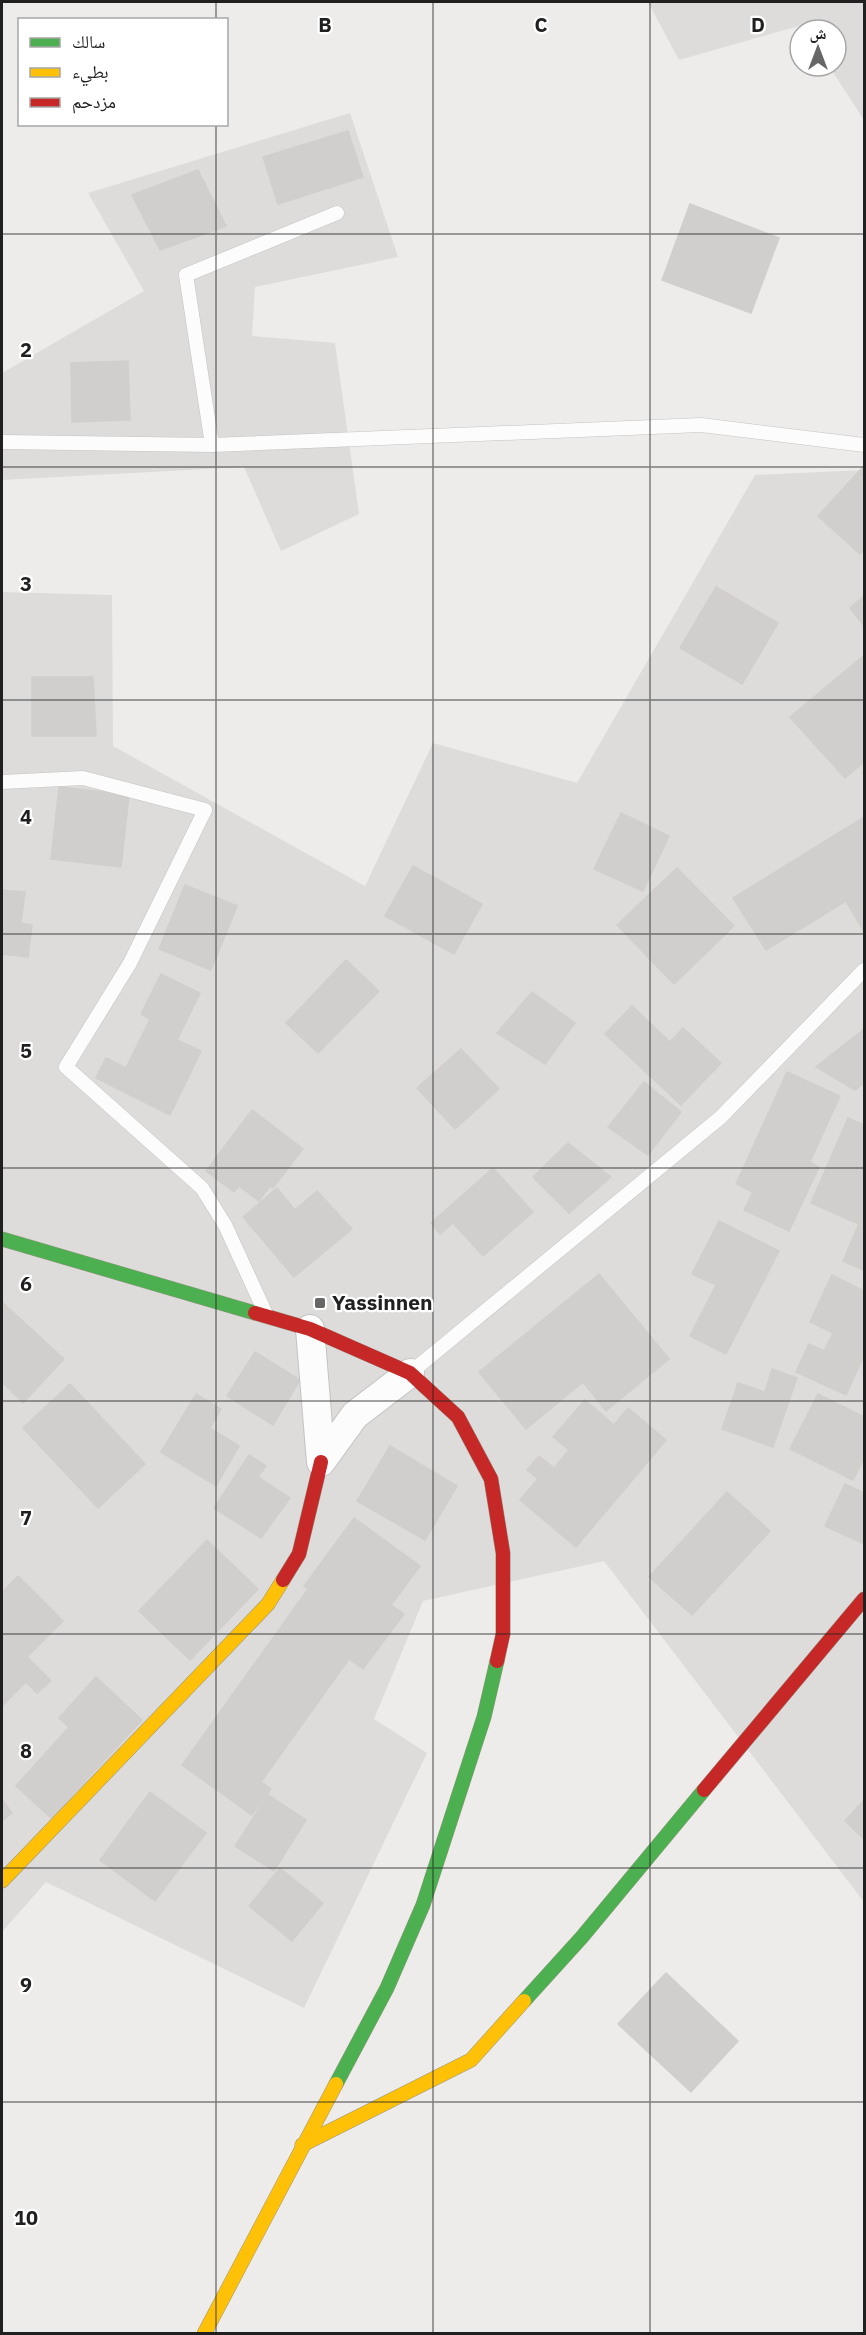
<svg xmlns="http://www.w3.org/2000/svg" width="866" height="2335" font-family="'IBM Plex Sans','Noto Naskh Arabic',sans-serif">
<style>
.residential{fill:#dddcdb}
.building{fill:#d1cfcd;stroke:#d1cecc;stroke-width:1.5}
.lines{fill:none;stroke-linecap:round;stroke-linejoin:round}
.lane-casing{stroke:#c4c3c2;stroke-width:15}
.street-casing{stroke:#c4c3c2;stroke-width:30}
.fast-casing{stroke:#979683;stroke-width:15}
.slow-casing{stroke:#979683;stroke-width:15}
.jam-casing{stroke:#979683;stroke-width:15}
.lane{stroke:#fcfcfc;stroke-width:14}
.street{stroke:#fcfcfc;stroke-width:28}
.fast{stroke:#4caf50;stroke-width:14}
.slow{stroke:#ffc107;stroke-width:14}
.jam{stroke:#c62828;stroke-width:14}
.grid{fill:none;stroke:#202020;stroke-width:1.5;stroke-opacity:0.55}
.poi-dot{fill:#686767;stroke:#fff;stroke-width:2}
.labels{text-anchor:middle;stroke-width:4.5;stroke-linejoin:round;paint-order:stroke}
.poi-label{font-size:21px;font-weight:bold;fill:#202020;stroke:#fff;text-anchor:start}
.grid-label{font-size:20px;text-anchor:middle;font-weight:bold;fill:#202020;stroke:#fff;stroke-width:4.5;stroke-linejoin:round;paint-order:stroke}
</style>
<rect width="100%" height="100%" fill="#eeecea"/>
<g class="residential">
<polygon points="648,2 864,2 864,120 829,66 836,66 836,30 806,30 802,25 679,60"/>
<polygon points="350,113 398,257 255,287 252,336 335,343 359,514 281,551 244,467 2,480 2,373 144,291 88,193"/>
<polygon points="864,470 864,1709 862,1712 864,1713 864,1902 604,1561 423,1601 374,1719 427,1753 304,2008 46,1882 2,1932 2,592 112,595 113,746 365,886 433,743 577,783 755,475"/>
</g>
<g class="building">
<polygon points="348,131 363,177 278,204 263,157"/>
<polygon points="198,170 226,226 160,250 132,195"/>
<polygon points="690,204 779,238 751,313 662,280"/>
<polygon points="128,361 130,420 72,422 71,363"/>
<polygon points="864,466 864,549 860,554 818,516"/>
<polygon points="716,587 778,623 742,684 680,648"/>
<polygon points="864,596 864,626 850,608"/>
<polygon points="862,657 864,660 864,762 845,778 790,717"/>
<polygon points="32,677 93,677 96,736 32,736"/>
<polygon points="59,787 129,795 121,867 51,859"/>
<polygon points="621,813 669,836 643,891 594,869"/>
<polygon points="864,817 864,932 846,901 766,950 733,898"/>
<polygon points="413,866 482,904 454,954 385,916"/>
<polygon points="677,868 734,926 674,984 617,925"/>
<polygon points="185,885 237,906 211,970 159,949"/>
<polygon points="2,890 25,892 21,923 32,925 28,957 2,954"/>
<polygon points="346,960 379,991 318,1053 286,1023"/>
<polygon points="161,974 200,993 177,1040 201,1051 170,1115 96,1078 106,1058 126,1068 150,1019 141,1014"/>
<polygon points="532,992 575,1023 545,1064 497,1033"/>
<polygon points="632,1006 670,1042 683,1028 721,1063 681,1105 605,1034"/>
<polygon points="864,1029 864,1083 855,1090 816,1067"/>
<polygon points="461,1049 499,1089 455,1129 417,1088"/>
<polygon points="787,1072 840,1096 810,1162 819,1167 789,1231 744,1210 753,1192 736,1184"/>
<polygon points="644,1082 681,1112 648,1155 608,1127"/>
<polygon points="252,1110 303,1149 273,1188 270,1186 259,1201 239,1186 234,1192 206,1171"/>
<polygon points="848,1118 864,1125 864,1270 843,1261 859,1224 811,1203"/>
<polygon points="568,1143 611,1177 569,1213 533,1177"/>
<polygon points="493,1168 533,1212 483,1256 453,1223 440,1234 431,1223"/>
<polygon points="277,1188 295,1210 317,1191 352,1229 294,1277 243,1217"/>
<polygon points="719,1221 779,1251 726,1354 690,1336 716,1285 692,1274"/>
<polygon points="599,1274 669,1359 606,1411 583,1382 526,1429 479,1372"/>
<polygon points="832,1275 864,1291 864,1355 846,1395 796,1372 809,1344 824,1351 833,1333 810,1322"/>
<polygon points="2,1302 64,1359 23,1403 2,1382"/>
<polygon points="255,1352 300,1380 273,1425 227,1396"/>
<polygon points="772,1369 797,1378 773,1447 722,1429 738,1383 765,1392"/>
<polygon points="70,1384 145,1464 98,1508 23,1428"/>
<polygon points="196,1394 221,1409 210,1428 239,1446 216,1486 161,1452"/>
<polygon points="818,1394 864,1417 864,1458 853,1480 790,1449"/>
<polygon points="585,1400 614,1425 628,1408 666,1440 576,1547 520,1500 538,1479 527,1470 539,1456 554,1468 569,1450 553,1437"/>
<polygon points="390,1446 457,1486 425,1540 357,1501"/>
<polygon points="249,1455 266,1466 258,1477 290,1498 261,1538 214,1508"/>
<polygon points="845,1484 864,1493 864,1544 825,1526"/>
<polygon points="727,1492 770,1531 692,1615 649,1577"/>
<polygon points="354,1518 420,1566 391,1605 404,1614 363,1669 349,1659 261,1782 271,1789 252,1815 182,1765 308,1589 304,1586"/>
<polygon points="207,1540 258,1589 190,1660 139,1611"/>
<polygon points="18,1576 63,1621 27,1657 51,1681 37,1693 26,1682 2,1706 2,1592"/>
<polygon points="96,1677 142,1720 51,1818 16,1786 69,1727 59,1718"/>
<polygon points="150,1792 206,1833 155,1901 100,1860"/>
<polygon points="268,1795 306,1820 274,1871 235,1846"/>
<polygon points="2,1799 12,1813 2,1821"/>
<polygon points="864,1800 864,1839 845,1821"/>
<polygon points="280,1868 323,1903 292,1941 249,1906"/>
<polygon points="666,1973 738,2041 691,2092 618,2024"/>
</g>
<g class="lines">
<g class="lane-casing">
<g id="lane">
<polyline points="2,442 212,445 701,425 864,445"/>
<polyline points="212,445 186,275 337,213"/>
<polyline points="2,782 83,778 205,810 130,963 66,1067 202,1188 225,1225 265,1312"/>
<polyline points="410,1373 721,1117 864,970"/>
</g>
</g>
<g class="street-casing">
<polyline id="street" points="310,1329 321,1462 355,1415 410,1373"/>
</g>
<g class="fast-casing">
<g id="fast">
<polyline points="2,1239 255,1313"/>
<polyline points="524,2001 582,1937 704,1790"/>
<polyline points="336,2084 387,1988 423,1905 484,1717 497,1661"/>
</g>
</g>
<g class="slow-casing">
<g id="slow">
<polyline points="2,1881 268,1604 283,1580"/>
<polyline points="302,2145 471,2060 524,2001"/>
<polyline points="204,2334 336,2084"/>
</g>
</g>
<g class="jam-casing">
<g id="jam">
<polyline points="255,1313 310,1329 410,1373 458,1417 491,1479 503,1553 503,1634 497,1661"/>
<polyline points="283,1580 299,1554 321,1462"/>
<polyline points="704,1790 864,1599"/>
</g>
</g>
<use href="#lane" class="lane"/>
<use href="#street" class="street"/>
<use href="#fast" class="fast"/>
<use href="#slow" class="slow"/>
<use href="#jam" class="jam"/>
</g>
<path class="grid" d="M216,2V20M433,2V2334M650,2V2334M216,124V2334M2,234H864M2,467H864M2,700H864M2,934H864M2,1168H864M2,1401H864M2,1634H864M2,1868H864M2,2102H864"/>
<rect class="poi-dot" x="314" y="1297" width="12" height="12" rx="3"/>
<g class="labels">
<g class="poi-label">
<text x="332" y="1310">Yassinnen</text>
</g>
</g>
<g class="grid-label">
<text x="325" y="32">B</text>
<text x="541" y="32">C</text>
<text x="758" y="32">D</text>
<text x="26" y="357">2</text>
<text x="26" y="591">3</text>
<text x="26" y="824">4</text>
<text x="26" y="1058">5</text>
<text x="26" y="1291">6</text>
<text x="26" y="1525">7</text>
<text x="26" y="1758">8</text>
<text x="26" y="1992">9</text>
<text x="26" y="2225">10</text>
</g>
<rect width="866" height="2335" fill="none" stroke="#202020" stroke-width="6"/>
<rect x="18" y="18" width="210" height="108" fill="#ffffff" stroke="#a6a6a6" stroke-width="1.5"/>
<rect x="30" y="38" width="30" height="9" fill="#4caf50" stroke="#a6a6a6" stroke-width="1.5"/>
<text x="72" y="48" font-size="18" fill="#202020">سالك</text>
<rect x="30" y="68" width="30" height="9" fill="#ffc107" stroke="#a6a6a6" stroke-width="1.5"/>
<text x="72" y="78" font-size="18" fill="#202020">بطيء</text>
<rect x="30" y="98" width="30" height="9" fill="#c62828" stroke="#a6a6a6" stroke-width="1.5"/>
<text x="72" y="108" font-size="18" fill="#202020">مزدحم</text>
<g transform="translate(818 48)"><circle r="28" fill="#ffffff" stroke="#a6a6a6" stroke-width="1.5"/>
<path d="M0-4.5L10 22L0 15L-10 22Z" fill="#686767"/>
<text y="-9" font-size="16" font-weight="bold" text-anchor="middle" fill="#202020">ش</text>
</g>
</svg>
